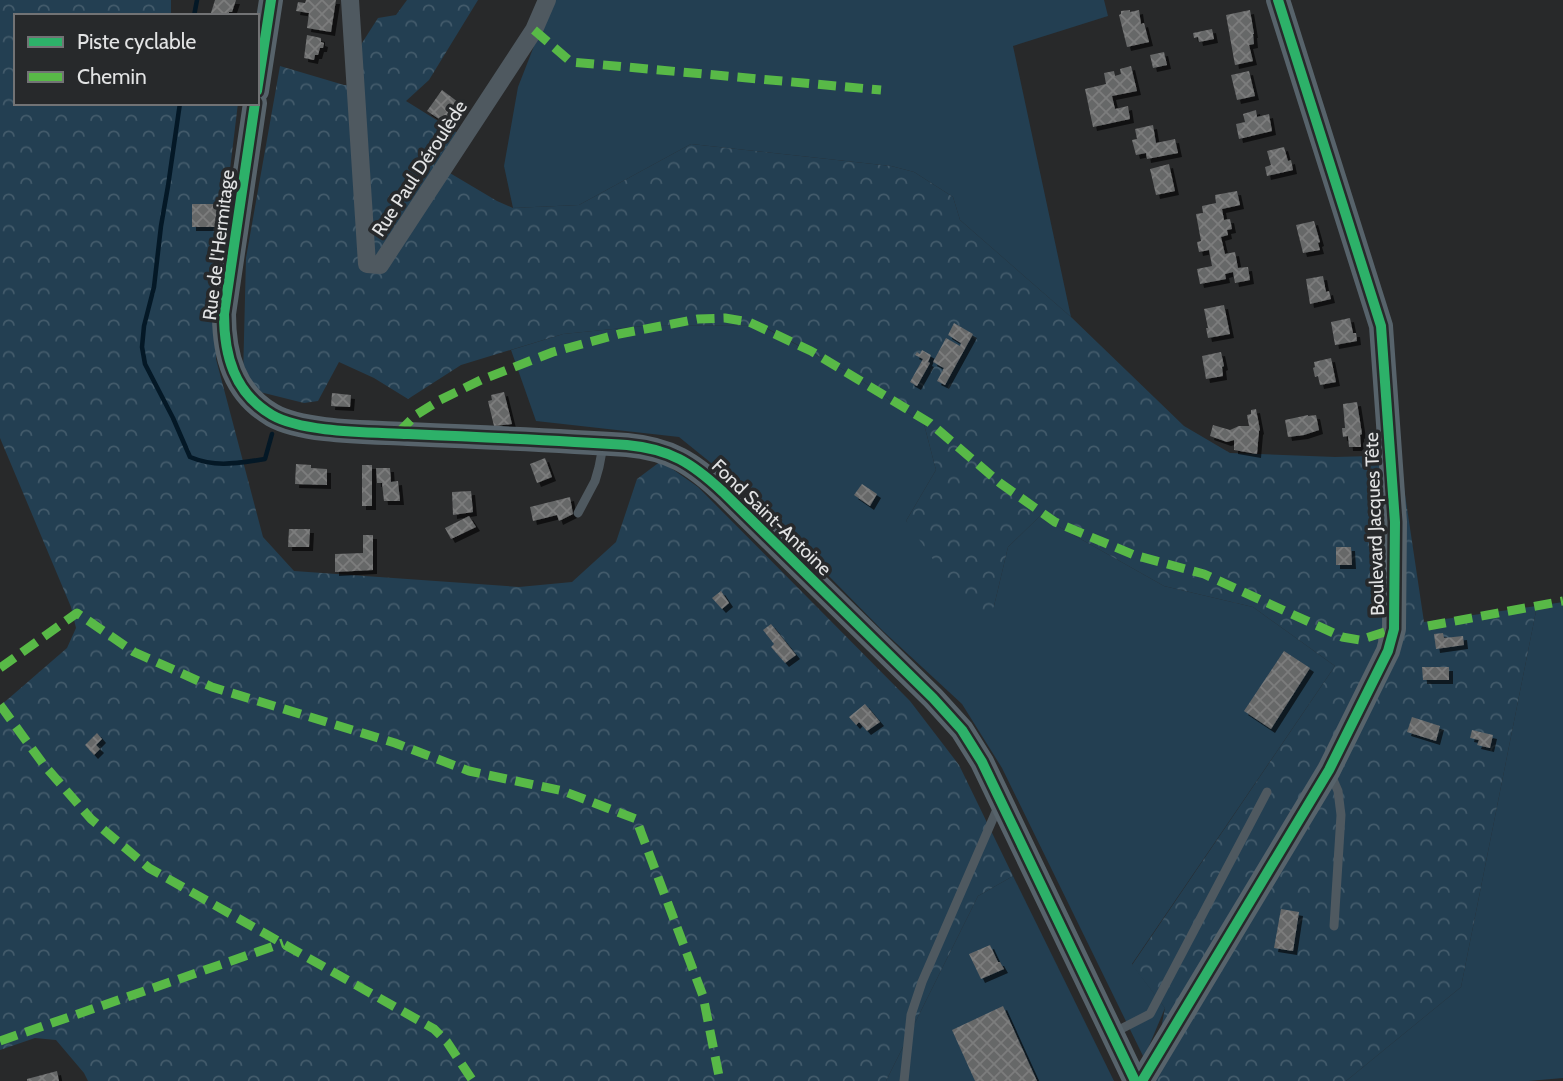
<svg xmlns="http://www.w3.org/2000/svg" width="1563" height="1081" font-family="Cabin,sans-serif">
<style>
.green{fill:#233f52}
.forest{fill:url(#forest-crowns)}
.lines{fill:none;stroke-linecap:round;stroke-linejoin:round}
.stream{stroke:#041826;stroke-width:4.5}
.building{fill:url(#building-cross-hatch);filter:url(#shadow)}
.lane{stroke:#4f5960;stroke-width:9}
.street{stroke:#4f5960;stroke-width:18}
.secondary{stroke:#57636b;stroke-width:24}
.quiet{stroke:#58b947;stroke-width:9;stroke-dasharray:18 9;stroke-linecap:butt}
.cycleway-casing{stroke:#27292b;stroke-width:15}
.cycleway{stroke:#2db169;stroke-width:10}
.labels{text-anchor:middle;stroke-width:7;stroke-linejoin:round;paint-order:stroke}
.street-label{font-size:19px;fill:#e2e3e4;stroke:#27292b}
</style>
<defs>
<pattern id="forest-crowns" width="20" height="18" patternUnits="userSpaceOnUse" patternTransform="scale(1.75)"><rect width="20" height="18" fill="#233f52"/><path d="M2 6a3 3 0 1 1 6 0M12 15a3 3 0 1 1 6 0" fill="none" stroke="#435b6b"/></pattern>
<pattern id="building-cross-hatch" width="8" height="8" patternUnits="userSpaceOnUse" patternTransform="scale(1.75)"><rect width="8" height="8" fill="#666768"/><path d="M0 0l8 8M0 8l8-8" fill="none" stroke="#7c7d7d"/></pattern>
<filter id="shadow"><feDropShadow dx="4" dy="4" stdDeviation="0" flood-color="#0009"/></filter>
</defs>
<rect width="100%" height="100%" fill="#28292a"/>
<g class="green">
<polygon points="554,0 1104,0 1108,16 1013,46 1071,317 960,220 953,197 914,172 891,166 691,144 579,205 513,208 504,166 518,87 541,28"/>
<polygon points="653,325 762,326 855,376 924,424 936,470 906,521 994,606 1008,547 1040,516 1164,586 1253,607 1335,666 1132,964 1165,1008 1144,1058 1002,768 962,704 883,631 742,488 679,437 536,421 511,350 563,334"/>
<polygon points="1563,602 1563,1078 1529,1081 1346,1081 1461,987 1537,606"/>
<polygon points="1013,876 1114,1081 886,1081 978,896"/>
</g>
<g class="forest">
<polygon points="0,0 171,0 171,16 16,16 16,103 238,103 227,194 216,359 263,537 294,571 519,587 572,582 616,542 637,479 661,461 698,487 910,701 959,765 1013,876 978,896 886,1081 88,1081 84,1073 56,1040 35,1038 0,1050 0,706 67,648 76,628 71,607 0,438"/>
<polygon points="407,0 478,0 429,80 406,101 459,134 438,166 497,201 513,208 579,205 691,144 891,166 914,172 953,197 960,220 1071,317 1184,426 1230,453 1335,457 1372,456 1397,441 1424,622 1537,606 1461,987 1346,1081 1151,1081 1165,1008 1132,965 1335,666 1253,607 1164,586 1040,516 1008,547 994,606 986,621 975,619 906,521 936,470 924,424 855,376 763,326 653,325 563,334 461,365 408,399 374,378 339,362 318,401 304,403 260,392 243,378 246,258 280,66 344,85 360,85 362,43 378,18 396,15"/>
</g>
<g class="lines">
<g class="stream">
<polyline points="194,16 197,0"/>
<path d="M180,103L168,186L161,226L154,287L144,326L142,347L145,364L173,418L190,457C216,468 238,463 265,459L272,434"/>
</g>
</g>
<g class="building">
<polygon points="215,0 236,0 232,12 229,12 229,16 210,16"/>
<polygon points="306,0 336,0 331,32 307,28 309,13 296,11 298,2 305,3"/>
<polygon points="1130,10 1130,12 1139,10 1141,24 1144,23 1149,42 1127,47 1119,15 1121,14 1121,11"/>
<polygon points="1250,10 1254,34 1253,34 1254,44 1249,45 1253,61 1235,65 1226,15"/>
<polygon points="1212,29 1214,39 1199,42 1198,37 1194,38 1193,33"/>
<polygon points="307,35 321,38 321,42 324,43 323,48 320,48 318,55 315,55 314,60 304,58"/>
<polygon points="1164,52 1167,65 1153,68 1150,55"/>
<polygon points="1131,66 1137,91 1112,96 1115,109 1128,106 1130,119 1093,127 1085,89 1106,84 1104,73 1114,71 1115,76 1121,74 1120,69"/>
<polygon points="1249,71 1255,96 1237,100 1231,75"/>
<polygon points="442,90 462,105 448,125 427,111"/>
<polygon points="1256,110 1257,117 1269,114 1272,131 1239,139 1236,124 1245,122 1243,114"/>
<polygon points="1153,125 1156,143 1175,139 1178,153 1147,159 1146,153 1136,155 1132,140 1137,139 1135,129"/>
<polygon points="1284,147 1288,161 1291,160 1293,170 1267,176 1265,167 1271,165 1267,151"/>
<polygon points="1169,164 1175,191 1156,195 1150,169"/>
<polygon points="1237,191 1240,205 1222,209 1224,220 1230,219 1232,229 1227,230 1228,235 1221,237 1225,254 1235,252 1238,268 1248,267 1250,280 1235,283 1233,272 1225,274 1226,279 1200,284 1197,269 1212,266 1209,250 1199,252 1197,242 1201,241 1196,214 1203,213 1202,206 1216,203 1215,195"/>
<polygon points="192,204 217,204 216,227 192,227"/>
<polygon points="1314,221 1320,242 1318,243 1320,250 1303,253 1296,225"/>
<polygon points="1323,276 1326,292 1329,291 1331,299 1310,304 1306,279"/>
<polygon points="1224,305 1230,334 1208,338 1206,328 1208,328 1204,309"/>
<polygon points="1350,318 1353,333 1356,333 1357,341 1335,345 1331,322"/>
<polygon points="954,323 973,334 945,385 937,381 944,368 933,362 946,338 960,346 961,343 948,335"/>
<polygon points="922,350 931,355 928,362 930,363 917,386 910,382 923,359 915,355 917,352 920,354"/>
<polygon points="1221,352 1224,366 1222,367 1223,376 1206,379 1202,356"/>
<polygon points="1331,358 1336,382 1320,385 1318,376 1315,377 1313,368 1315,367 1314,362"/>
<polygon points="504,392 512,424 494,426 488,401 492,400 491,395"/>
<polygon points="332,393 351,395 350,407 331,406"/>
<polygon points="1357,402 1362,434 1360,435 1361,447 1349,447 1348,436 1343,437 1342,428 1345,428 1343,404"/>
<polygon points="1256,409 1260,430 1259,431 1257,454 1234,450 1234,440 1227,442 1210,436 1213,425 1230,430 1239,426 1249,426 1247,415 1251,414 1251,410"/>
<polygon points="1308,415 1308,416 1316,415 1319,430 1304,435 1288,437 1285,420"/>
<polygon points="545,458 552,477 537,483 530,464"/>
<polygon points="296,464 311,465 311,468 327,469 327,485 295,484"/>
<rect x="362" y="465" width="10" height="41"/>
<polygon points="376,468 390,468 391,482 398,481 400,501 384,501 382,483 377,483"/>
<polygon points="862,484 877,494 870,506 854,495"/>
<polygon points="471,491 473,512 453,515 452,492"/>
<polygon points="570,497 573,514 559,521 557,515 533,521 530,507"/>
<polygon points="469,516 476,527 451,539 445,528"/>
<polygon points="289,529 310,529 309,547 288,547"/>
<polygon points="363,535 373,535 373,570 335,572 335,554 363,553"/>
<polygon points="1336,547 1351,547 1352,565 1336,565"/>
<polygon points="721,591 729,603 722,609 712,598"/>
<polygon points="771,624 796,655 785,663 771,647 774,644 763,630"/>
<polygon points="1443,633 1444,638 1463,636 1464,645 1436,649 1434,634"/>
<polygon points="1284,651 1310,668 1271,729 1244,711"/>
<polygon points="1422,667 1449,667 1449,680 1423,680"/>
<polygon points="865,704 880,722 867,731 859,722 856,725 849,717"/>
<polygon points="1412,717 1440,726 1436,741 1407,732"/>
<polygon points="1472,730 1493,735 1490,748 1477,745 1479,740 1470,738"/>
<polygon points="97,733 102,739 96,745 100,749 94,755 85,745"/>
<polygon points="1281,909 1299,912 1293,951 1274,948"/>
<polygon points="990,945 998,962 1000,962 1004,969 981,979 969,954"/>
<polygon points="1003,1006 1037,1081 975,1081 952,1030"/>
<polygon points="57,1071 59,1081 27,1081 27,1079"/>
</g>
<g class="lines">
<g class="lane">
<polyline points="578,513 595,481 599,467 603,446"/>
<polyline points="1331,775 1338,791 1341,815 1334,926"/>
<polyline points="1113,1033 1150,1014 1267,792"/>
<polyline points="904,1081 911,1015 922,982 998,807"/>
</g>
<polyline class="street" points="350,0 367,264 380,265 534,30 547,0"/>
<g class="secondary">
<polyline points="257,91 271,0"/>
<path d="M255,103L224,314C224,355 234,393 272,415C303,433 372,432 408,434C481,437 554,440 627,445C670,449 692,463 723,492L933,698L962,730L982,762L1135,1081"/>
<polyline points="1142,1081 1329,770 1388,651 1394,629 1395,522 1381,326 1278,0"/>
</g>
<g class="quiet">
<polyline points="534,30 571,62 881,90"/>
<polyline points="398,433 416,415 440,400 481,380 553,352 619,334 698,319 725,318 749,322 811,351 930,423 1000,483 1055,522 1134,555 1204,574 1342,637 1360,640 1394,629"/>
<polyline points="1428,626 1563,601"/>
<polyline points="0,668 77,613 134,652 212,687 395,743 469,771 563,791 636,819 703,996 720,1081"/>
<polyline points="0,705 44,765 91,819 149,868 434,1029 447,1042 473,1081"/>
<polyline points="0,1041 283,943"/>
</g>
<g class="cycleway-casing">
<g id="cycleway">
<polyline points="257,91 271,0"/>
<path d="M255,103L224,314C224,355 234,393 272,415C303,433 372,432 408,434C481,437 554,440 627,445C670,449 692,463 723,492L933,698L962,730L982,762L1135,1081"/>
<polyline points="1142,1081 1329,770 1388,651 1394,629 1395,522 1381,326 1278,0"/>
</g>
</g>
<use href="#cycleway" class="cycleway"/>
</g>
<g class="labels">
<g class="street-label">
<text transform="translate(419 168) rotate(-57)" y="7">Rue Paul Déroulède</text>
<text transform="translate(218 245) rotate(-83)" y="7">Rue de l'Hermitage</text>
<text transform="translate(772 517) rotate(44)" y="7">Fond Saint-Antoine</text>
<text transform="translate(1374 524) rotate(-92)" y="7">Boulevard Jacques Tête</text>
</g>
</g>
<rect x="14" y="14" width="245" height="91" fill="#27292b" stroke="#727375" stroke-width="2"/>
<rect x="28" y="37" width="35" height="10" fill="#2db169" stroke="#727375" stroke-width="2"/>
<text x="77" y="49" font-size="21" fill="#e2e3e4">Piste cyclable</text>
<rect x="28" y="72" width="35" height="10" fill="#58b947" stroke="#727375" stroke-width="2"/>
<text x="77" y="84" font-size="21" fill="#e2e3e4">Chemin</text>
</svg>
